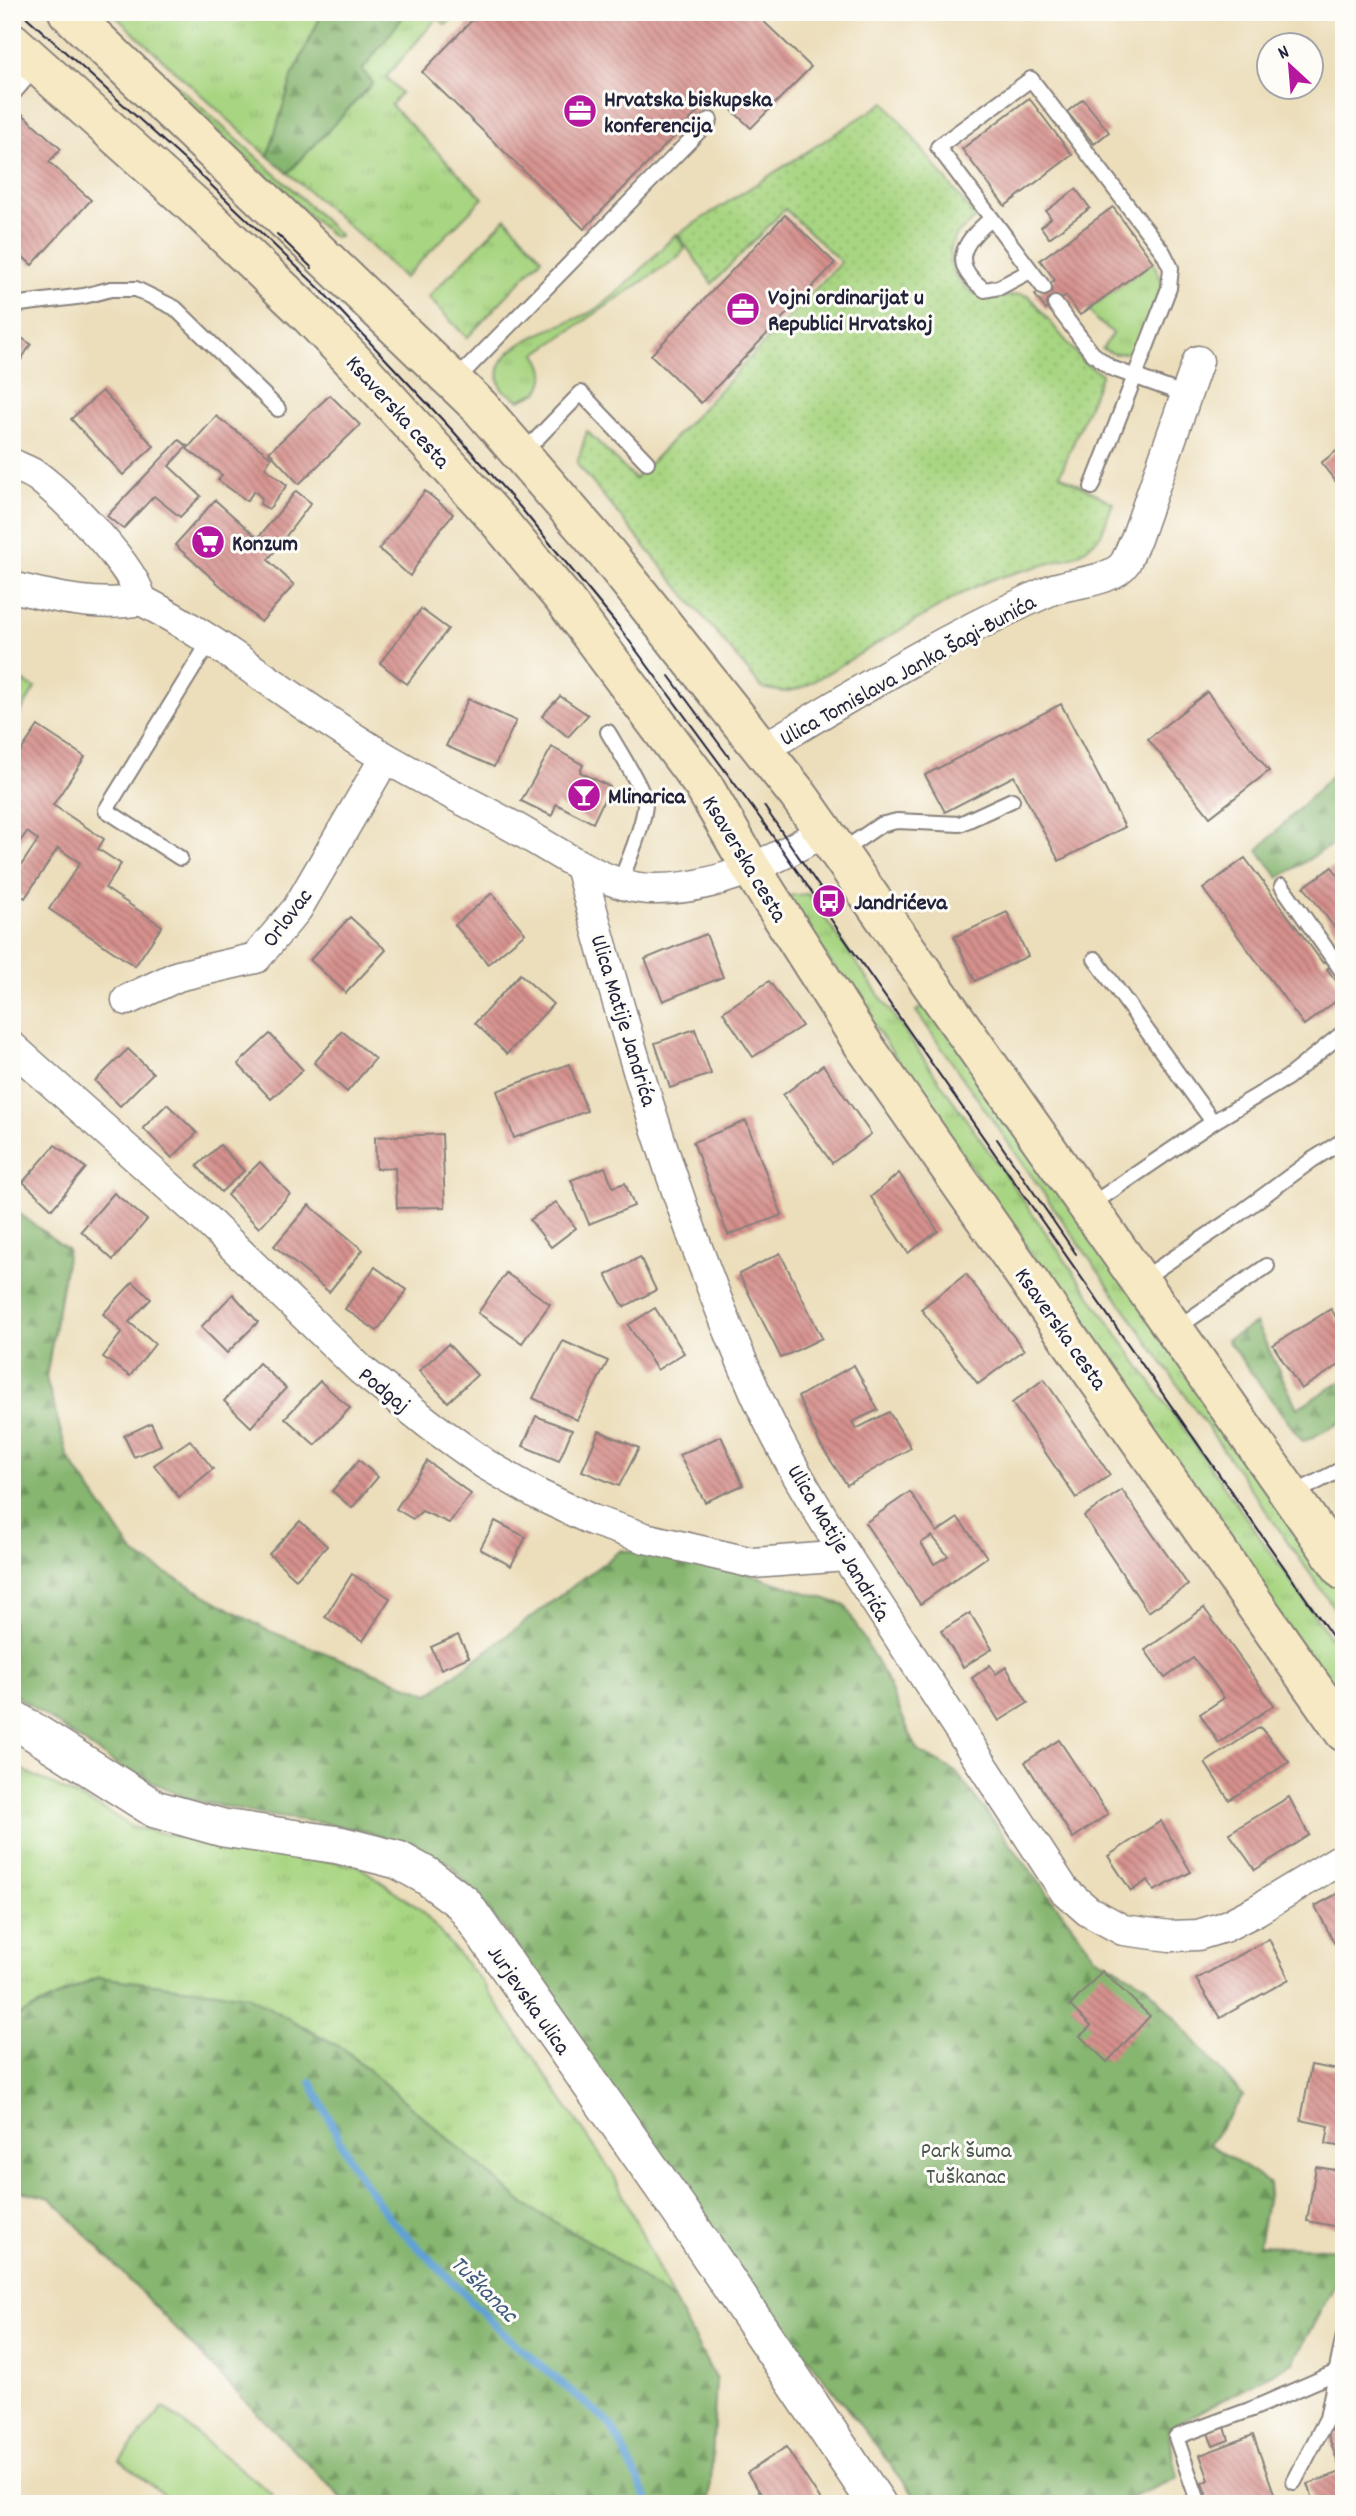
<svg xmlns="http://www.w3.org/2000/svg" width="1356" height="2516" font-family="Dekko,sans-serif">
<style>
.grass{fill:url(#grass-tufts);stroke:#657c5e;stroke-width:2}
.forest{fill:url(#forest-firs);stroke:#546c55;stroke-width:2}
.park{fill:url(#park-dots);stroke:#657c5e;stroke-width:2}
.pitch{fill:#a8d581;stroke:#657c5e;stroke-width:2}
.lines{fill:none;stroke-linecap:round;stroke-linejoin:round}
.stream{stroke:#61a1d4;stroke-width:8}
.building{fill:url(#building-back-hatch);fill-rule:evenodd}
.service-casing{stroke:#87807b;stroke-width:18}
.minor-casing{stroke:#87807b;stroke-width:33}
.tertiary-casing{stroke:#87807b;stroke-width:40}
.secondary-casing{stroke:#87807b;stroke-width:42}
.service{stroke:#fff;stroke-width:14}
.minor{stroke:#fff;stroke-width:30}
.tertiary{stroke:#fff;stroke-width:37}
.secondary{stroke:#f6e9c3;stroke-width:38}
.tram{stroke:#22223b;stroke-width:2}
.labels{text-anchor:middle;stroke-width:6;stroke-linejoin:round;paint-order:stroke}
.poi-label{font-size:23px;font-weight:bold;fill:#22223b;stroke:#fdfcf7;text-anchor:start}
.street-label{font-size:23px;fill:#22223b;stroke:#fdfcf7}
.park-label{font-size:23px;fill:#4a5850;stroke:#fdfcf7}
.water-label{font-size:24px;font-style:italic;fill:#3e5b80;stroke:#fdfcf7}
</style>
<defs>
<pattern id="grass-tufts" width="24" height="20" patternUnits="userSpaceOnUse" patternTransform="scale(1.75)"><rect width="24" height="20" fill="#a8d581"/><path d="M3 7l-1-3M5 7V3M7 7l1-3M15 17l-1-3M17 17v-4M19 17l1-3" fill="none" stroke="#90b770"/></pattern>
<pattern id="forest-firs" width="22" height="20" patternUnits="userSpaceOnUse" patternTransform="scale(1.75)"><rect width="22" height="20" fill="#86b66f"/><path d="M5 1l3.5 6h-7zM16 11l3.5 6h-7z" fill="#6d945c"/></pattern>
<pattern id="park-dots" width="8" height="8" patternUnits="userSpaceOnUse" patternTransform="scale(1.75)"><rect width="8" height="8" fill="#a8d581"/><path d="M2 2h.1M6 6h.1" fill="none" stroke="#90b770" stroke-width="1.8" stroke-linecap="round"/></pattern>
<pattern id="building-back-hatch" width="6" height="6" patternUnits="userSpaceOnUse" patternTransform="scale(1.75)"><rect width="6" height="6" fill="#d6918d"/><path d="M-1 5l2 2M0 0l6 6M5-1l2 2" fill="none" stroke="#ad7674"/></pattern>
</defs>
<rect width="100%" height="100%" fill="#fdfcf7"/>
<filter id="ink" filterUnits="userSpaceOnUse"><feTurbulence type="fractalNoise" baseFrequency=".0143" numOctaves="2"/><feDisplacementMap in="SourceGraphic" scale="14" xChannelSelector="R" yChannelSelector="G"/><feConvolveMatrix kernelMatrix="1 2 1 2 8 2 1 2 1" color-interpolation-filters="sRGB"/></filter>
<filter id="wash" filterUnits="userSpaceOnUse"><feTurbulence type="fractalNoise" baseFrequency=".00686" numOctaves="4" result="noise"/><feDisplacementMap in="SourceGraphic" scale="28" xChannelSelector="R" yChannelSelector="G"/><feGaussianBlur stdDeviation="1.57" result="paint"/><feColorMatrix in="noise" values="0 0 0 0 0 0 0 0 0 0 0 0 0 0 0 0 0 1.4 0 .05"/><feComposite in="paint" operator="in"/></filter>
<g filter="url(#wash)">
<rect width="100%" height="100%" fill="#ecdebb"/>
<g class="grass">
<polygon points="95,12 291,188 340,236 333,237 120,41"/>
<polygon points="111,12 306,12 321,16 293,74 268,156"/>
<polygon points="404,12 457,12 446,25 437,18 386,77 401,93 391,105 483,198 404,278 370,245 288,173 373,83 362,71"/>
<polygon points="506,218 542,258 467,338 428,297"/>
<path d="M676,234L685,249L677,258L536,354C545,367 548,379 538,392L519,400L502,389C479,342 572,326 598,308C627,287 651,259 676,234Z"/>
<polygon points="1153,262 1163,283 1141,343 1133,352 1115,354 1102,349 1113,333 1096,320 1089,309"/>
<polygon points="808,894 1332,1640 1344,1658 1344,1709 785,896"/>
<polygon points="929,1003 1344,1594 1344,1622 916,1011"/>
<polygon points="12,1765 107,1811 132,1827 239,1849 357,1865 420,1909 482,1982 613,2174 674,2301 599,2247 525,2205 344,2049 98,1977 12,2019"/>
</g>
<g class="forest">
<polygon points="306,12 407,12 362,70 373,83 288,173 268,156 293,74 321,16"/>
<polygon points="1344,763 1344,837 1279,878 1258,850"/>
<polygon points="12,1208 68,1250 46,1378 68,1457 135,1555 267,1630 429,1694 621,1550 737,1570 845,1605 885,1677 917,1750 956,1772 1095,1956 1145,1984 1243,2096 1209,2144 1270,2184 1259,2245 1344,2249 1344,2268 1293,2362 1168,2429 1178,2478 1116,2504 921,2504 693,2209 502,1927 450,1864 373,1833 323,1823 263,1815 185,1798 112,1762 12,1693"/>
<polygon points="1256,1323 1297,1408 1344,1380 1344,1421 1303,1442 1227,1340"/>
<polygon points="98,1977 248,1996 344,2049 525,2205 599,2247 674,2301 716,2380 710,2504 348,2504 240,2396 51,2198 12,2189 12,2019"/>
</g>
<path class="park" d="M885,102L976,218C970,224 961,229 956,236C939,264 962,296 992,298C1005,299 1016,291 1029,296L1084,363L1102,374L1060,475L1113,503L1101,535L1086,549L1072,557L990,580L966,591L802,688L784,692L762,688L577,464L587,431L635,479L841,262L785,209L712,284L678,234Z"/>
<g class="pitch">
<polygon points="12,675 35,688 12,727"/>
<polygon points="163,2407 273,2495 266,2504 175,2504 120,2460"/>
</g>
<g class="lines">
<polyline class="stream" points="311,2082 354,2168 390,2219 505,2335 611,2425 650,2504"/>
</g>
<g id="blocks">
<g class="building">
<polygon points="480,12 754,12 811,67 751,128 715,94 584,229 422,72"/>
<polygon points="1029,98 1072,155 1005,206 962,149"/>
<polygon points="1083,99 1109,132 1094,144 1067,112"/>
<polygon points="18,110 61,149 49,162 91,200 32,265 12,247 12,223 15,219 12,217 12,116"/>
<polygon points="1076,189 1090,208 1049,238 1041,227 1051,218 1046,211"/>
<polygon points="1113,207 1153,262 1080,315 1066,296 1046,310 1035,295 1055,280 1040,260"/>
<polygon points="785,215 835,263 701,403 651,355"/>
<polygon points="12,332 31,344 12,374"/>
<polygon points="102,391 154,446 123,475 71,419"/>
<polygon points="330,395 360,425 299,484 269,452"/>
<polygon points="216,416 271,457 265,468 287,485 269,509 260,504 262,498 254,491 247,501 218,480 222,475 187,449"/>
<polygon points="179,440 187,446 169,466 201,496 180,517 154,496 123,529 107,516"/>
<polygon points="1344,445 1344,492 1321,463"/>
<polygon points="296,491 311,503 268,560 294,585 261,622 175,545 215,500 258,538"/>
<polygon points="425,491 453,514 434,537 410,576 379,549"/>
<polygon points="421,609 448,629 407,684 380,663"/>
<polygon points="1207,692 1269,771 1210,817 1148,739"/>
<polygon points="560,696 588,715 568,737 542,716"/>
<polygon points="468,699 516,721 494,767 446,746"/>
<polygon points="1061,704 1125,827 1059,861 1014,776 945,812 925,775"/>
<polygon points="38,726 85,757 53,805 104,839 98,849 121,864 105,888 162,926 135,966 49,909 80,863 58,848 25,898 12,890 12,879 38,840 27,832 16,847 12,844 12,764"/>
<polygon points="552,747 583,765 580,772 610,787 593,823 556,804 552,816 521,801"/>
<polygon points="1245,858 1323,963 1344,948 1344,956 1327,969 1344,991 1344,995 1304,1025 1203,889"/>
<polygon points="1332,867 1344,883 1344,940 1304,887"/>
<polygon points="492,893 525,933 488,964 455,925"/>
<polygon points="1007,912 1028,956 975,981 954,937"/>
<polygon points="350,917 386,950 346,993 310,960"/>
<polygon points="706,934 723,977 663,1001 645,959"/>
<polygon points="520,974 553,1004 507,1054 475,1023"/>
<polygon points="769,981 802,1026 753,1057 723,1012"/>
<polygon points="695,1029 711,1074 670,1088 655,1043"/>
<polygon points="342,1031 375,1059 347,1092 314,1063"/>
<polygon points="270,1034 303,1070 271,1099 238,1064"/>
<polygon points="128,1049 153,1073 120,1106 95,1081"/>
<polygon points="569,1064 587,1111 514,1138 497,1091"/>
<polygon points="823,1065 871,1134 832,1163 783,1095"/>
<polygon points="167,1104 197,1133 172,1158 143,1128"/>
<polygon points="746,1121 782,1215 728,1235 693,1142"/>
<polygon points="442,1134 445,1207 397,1208 395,1168 376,1169 375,1137"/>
<polygon points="55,1145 86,1168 52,1209 23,1182"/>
<polygon points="220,1145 244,1171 221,1192 197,1166"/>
<polygon points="260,1162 290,1194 259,1228 227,1195"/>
<polygon points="605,1167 613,1187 625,1183 634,1206 589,1224 571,1180"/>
<polygon points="899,1173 938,1231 908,1253 871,1197"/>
<polygon points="114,1193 147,1220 113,1260 81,1231"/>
<polygon points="556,1202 576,1228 551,1247 530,1220"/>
<polygon points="309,1205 363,1250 329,1292 274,1246"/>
<polygon points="780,1253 822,1338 781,1358 739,1274"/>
<polygon points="640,1257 656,1290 624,1307 606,1275"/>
<polygon points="375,1267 407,1290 377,1331 345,1309"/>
<polygon points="506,1273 550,1304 522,1343 478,1313"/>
<polygon points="966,1274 1024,1350 978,1384 921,1309"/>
<polygon points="133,1282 151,1299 129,1322 155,1344 130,1376 103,1357 122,1332 103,1314"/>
<polygon points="233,1294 258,1322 227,1353 201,1327"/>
<polygon points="655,1308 684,1353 657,1370 628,1325"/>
<polygon points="1331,1309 1344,1330 1344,1362 1301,1389 1273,1345"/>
<polygon points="563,1341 608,1361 577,1420 533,1398"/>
<polygon points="448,1344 477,1375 448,1402 419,1371"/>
<polygon points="259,1363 286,1388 251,1427 224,1401"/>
<polygon points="854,1365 878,1410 852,1422 856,1429 889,1412 911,1448 847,1485 821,1446 798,1397"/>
<polygon points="1044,1379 1110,1475 1076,1498 1012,1403"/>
<polygon points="320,1381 350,1408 315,1445 285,1418"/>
<polygon points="536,1416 572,1430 559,1461 523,1446"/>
<polygon points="151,1423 161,1445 134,1457 124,1436"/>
<polygon points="599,1431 639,1448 619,1486 582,1471"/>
<polygon points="721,1436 743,1485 705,1502 679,1455"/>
<polygon points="190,1440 213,1469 179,1497 154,1465"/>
<polygon points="359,1460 378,1477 352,1508 332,1491"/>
<polygon points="427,1461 471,1494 449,1523 422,1511 413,1519 396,1509"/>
<polygon points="1122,1490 1188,1585 1148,1612 1084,1516"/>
<path d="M910,1492L937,1532L958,1518L987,1557L920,1604L865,1523ZM932,1536L948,1556L934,1564L921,1543Z"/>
<polygon points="300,1521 327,1546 296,1579 269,1554"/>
<polygon points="495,1521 526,1537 511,1566 480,1549"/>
<polygon points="352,1574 390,1598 363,1641 325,1617"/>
<polygon points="1204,1608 1274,1705 1219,1743 1200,1714 1224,1698 1207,1674 1193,1658 1165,1678 1145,1650"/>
<polygon points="970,1613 992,1649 963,1667 941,1631"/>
<polygon points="458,1635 469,1657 441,1669 431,1647"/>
<polygon points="990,1665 996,1674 1006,1667 1028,1703 999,1721 972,1678"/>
<polygon points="1260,1727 1289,1762 1229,1800 1205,1763"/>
<polygon points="1059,1740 1108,1814 1073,1838 1025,1762"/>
<polygon points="1289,1797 1309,1835 1255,1870 1229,1833"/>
<polygon points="1161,1821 1191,1872 1154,1891 1148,1880 1131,1891 1108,1856"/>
<polygon points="1344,1890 1344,1947 1338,1950 1315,1906"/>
<polygon points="1269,1939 1289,1979 1220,2018 1196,1979"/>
<polygon points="1102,1971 1150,2016 1107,2062 1080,2036 1091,2026 1070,2006"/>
<polygon points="1311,2065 1344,2071 1342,2090 1344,2090 1344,2147 1326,2144 1329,2126 1301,2120"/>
<polygon points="1316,2167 1344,2171 1344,2228 1307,2221"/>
<polygon points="1344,2426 1344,2504 1315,2504 1308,2484 1341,2472 1327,2432"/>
<polygon points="1225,2427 1229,2440 1213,2446 1208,2433"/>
<polygon points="1253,2435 1278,2504 1216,2504 1215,2500 1208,2498 1202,2483 1209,2480 1200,2455"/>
<polygon points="786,2447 823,2504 768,2504 747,2473"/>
</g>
</g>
</g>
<g filter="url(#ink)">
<use href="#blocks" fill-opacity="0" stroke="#87807b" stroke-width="2"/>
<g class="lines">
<g class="service-casing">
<g id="service">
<polyline points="12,95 36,67"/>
<path d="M991,219C963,242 948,264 985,290L1000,287L1030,271"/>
<polyline points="1044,288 938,147 1031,79 1163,252 1171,268 1169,288 1092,487"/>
<polyline points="1055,304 1092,353 1111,368 1186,395"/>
<polyline points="12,305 84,296 111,289 136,289 175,308 278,409"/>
<polyline points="455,381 710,120"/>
<polyline points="523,453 581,393 647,462"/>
<path d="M608,732C616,746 645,791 645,804C645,821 627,865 620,882"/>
<polyline points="839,853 880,825 897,821 960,824 1012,800"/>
<polyline points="180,858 106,810 210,641"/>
<polyline points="1282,886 1332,957"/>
<polyline points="1095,959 1213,1122"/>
<polyline points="1336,962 1344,974"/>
<polyline points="1089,1206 1213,1122 1287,1078 1344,1032"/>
<polyline points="1141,1280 1232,1219 1312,1160 1344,1140"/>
<polyline points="1174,1330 1267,1266"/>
<polyline points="1293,1494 1344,1468"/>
<polyline points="1294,2482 1327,2418 1344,2335"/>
<polyline points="1199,2504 1176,2437 1252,2409 1337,2372"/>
</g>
</g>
<g class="minor-casing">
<g id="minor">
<path d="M12,464C20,468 29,471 37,476C65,497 135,567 141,600"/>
<path d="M12,587C52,597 100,608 141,600"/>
<path d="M141,600C228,645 302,709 386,758C427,782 470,803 512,826C550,847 606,888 650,889C712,891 772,863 823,831"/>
<path d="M763,749C857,692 951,634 1051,590C1072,582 1112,582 1125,563C1129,556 1132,546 1136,539L1198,361"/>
<path d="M580,866C628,1045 681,1225 756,1394C781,1451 814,1504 846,1556L1064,1890L1088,1911L1123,1930L1170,1936L1198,1935L1224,1927L1257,1910L1344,1857"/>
<polyline points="127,1000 178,976 256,958 297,909 385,758"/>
<polyline points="12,1047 202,1216 360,1369 429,1424 485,1464 539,1495 592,1520 645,1538 753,1563 846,1556"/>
</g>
</g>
<g class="tertiary-casing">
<polyline id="tertiary" points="12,1718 155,1809 223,1828 339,1845 398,1860 427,1876 463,1903 680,2211 877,2504"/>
</g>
<g class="secondary-casing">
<g id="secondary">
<polyline points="68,12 480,407 608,555 799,796 1344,1571"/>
<polyline points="12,42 200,211 308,314 364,372 497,519 563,598 703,785 751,868 863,1044 1344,1732"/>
</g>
</g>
<use href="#service" class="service"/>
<use href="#minor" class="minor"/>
<use href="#tertiary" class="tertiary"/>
<use href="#secondary" class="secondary"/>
<g class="tram">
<polyline points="21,12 191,166 319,288 453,431 520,507 619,627 760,818 1344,1653"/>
<polyline points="277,234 312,268"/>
<polyline points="669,676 729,757"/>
<polyline points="764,806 833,907"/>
<polyline points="997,1139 1076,1254"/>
</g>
</g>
</g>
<defs>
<g id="office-disc" transform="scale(1.75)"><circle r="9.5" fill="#b5179e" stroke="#fdfcf7"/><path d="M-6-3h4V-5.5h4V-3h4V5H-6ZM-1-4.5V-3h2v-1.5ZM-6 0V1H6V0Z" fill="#fff"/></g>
<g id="supermarket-disc" transform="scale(1.75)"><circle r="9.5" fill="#b5179e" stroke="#fdfcf7"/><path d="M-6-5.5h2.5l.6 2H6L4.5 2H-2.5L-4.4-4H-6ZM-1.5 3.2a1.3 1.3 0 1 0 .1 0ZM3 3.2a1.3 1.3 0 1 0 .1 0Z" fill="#fff"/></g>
<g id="bar-disc" transform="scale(1.75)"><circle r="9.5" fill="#b5179e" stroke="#fdfcf7"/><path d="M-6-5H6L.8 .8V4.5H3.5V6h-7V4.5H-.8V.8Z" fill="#fff"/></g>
<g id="bus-disc" transform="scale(1.75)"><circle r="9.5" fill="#b5179e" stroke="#fdfcf7"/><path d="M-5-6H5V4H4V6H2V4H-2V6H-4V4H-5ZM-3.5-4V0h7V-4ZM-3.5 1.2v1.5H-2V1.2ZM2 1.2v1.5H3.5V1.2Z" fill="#fff"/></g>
</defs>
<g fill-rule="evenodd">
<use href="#office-disc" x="580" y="111"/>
<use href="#office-disc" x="743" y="309"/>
<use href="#supermarket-disc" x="208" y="542"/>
<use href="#bar-disc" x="584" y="795"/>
<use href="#bus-disc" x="829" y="901"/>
</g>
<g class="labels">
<g class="poi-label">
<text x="604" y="106">Hrvatska biskupska<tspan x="604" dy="26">konferencija</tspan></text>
<text x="768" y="304">Vojni ordinarijat u<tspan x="768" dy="26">Republici Hrvatskoj</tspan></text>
<text x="232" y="550">Konzum</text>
<text x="608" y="803">Mlinarica</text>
<text x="854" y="909">Jandrićeva</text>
</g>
<g class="street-label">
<text transform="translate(399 411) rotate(48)" y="8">Ksaverska cesta</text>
<text transform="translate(907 669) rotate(-29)" y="8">Ulica Tomislava Janka Šagi-Bunića</text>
<text transform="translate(746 858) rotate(59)" y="8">Ksaverska cesta</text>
<text transform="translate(286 917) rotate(-53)" y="8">Orlovac</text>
<text transform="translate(625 1020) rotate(73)" y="8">Ulica Matije Jandrića</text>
<text transform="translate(1062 1328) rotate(55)" y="8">Ksaverska cesta</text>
<text transform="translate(385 1389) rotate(39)" y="8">Podgaj</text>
<text transform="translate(840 1542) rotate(59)" y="8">Ulica Matije Jandrića</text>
<text transform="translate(530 1999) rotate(55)" y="8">Jurjevska ulica</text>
</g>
<g class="park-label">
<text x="966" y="2157">Park šuma<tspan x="966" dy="26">Tuškanac</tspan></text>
</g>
<g class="water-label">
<text transform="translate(485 2288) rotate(45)" y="8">Tuškanac</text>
</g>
</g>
<rect width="1356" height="2516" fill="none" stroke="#fdfcf7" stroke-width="42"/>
<g transform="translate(1290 66) rotate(334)"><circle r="33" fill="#fdfcf7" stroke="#a5a5ac" stroke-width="2"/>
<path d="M0-5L12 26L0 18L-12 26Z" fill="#b5179e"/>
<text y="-10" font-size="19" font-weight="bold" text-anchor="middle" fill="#22223b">N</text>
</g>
</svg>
